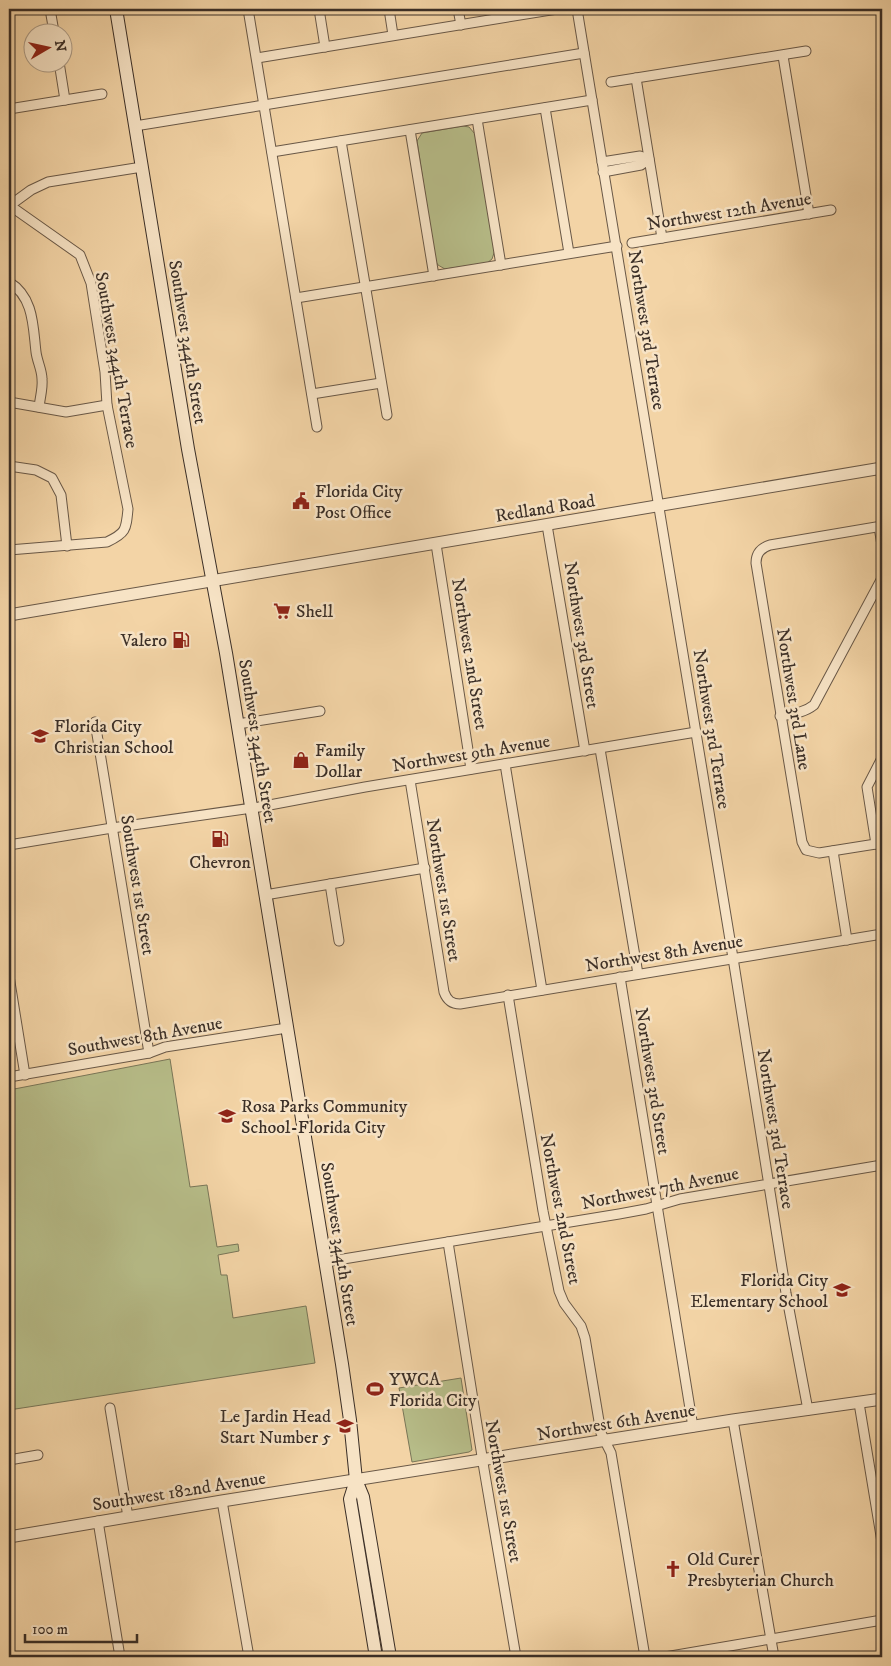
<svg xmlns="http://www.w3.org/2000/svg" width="891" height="1666" font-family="'IM FELL DW Pica',serif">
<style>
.green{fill:#b7bd89;stroke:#797658}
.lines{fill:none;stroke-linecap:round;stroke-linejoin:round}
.minor-casing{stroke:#695847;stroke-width:11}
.tertiary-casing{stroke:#695847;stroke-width:13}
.secondary-casing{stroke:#3b2f27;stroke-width:14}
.minor{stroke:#f7e3c5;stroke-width:9}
.tertiary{stroke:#f7e3c5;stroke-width:11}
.secondary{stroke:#f7e3c5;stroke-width:12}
.labels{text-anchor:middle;stroke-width:5;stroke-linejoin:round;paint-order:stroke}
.street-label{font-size:18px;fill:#3b2f27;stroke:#f7e3c5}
.poi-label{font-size:18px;fill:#3b2f27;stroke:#f7e3c5;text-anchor:start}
</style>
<rect width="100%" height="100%" fill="#f3d4a6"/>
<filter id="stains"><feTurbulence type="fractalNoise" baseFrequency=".004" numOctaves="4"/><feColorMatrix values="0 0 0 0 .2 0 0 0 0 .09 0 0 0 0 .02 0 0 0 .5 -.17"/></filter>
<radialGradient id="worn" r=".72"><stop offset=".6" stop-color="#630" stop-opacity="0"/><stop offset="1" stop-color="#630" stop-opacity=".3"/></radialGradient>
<g class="green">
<polygon points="463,126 469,127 475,134 495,250 492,259 487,263 445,269 438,265 435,260 417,141 422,133"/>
<polygon points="170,1059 190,1187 207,1185 217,1247 238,1244 239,1251 218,1255 221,1275 227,1275 233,1318 306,1306 315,1363 9,1410 9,1090"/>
<polygon points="461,1378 472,1450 469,1452 412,1462 399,1388"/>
</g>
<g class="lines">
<g class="minor-casing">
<g id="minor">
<polyline points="50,9 54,32"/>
<polyline points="248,9 317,427"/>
<polyline points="319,9 325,47"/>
<polyline points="389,9 393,35"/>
<polyline points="458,9 461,25"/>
<polyline points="577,9 733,958 786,1293 808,1410"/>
<polyline points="783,56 809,214"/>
<polyline points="257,58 557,9"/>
<polyline points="59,62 65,100"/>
<polyline points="636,78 662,238"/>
<polyline points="611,82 806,51"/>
<polyline points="545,108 569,253"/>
<polyline points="9,109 102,94"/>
<polyline points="477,119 501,265"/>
<polyline points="135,126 584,53"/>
<polyline points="410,130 434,276"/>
<polyline points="341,141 387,415"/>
<polyline points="272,152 592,100"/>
<polyline points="602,162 640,156 649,159 641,165 603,172"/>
<polyline points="9,206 31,190 48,182 142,167"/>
<polyline points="632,243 831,210"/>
<path d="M9,282C34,297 33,327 36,352C37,361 42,370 42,379C43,388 40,398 39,407"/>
<polyline points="296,298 617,246"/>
<polyline points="312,394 381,383"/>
<polyline points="9,402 66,412 107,405"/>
<polyline points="9,466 36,470 52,478 61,495 67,546"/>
<polyline points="547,525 585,751"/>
<path d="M882,526L770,545C761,548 756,553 756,563L802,842L806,850L819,853L882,843"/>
<polyline points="879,527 882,545"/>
<polyline points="436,544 471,769"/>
<path d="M9,550L107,542C126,533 126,530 128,509L107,405L105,372L91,283L80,255L9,205"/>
<path d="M780,716C792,714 804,713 814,705L882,578"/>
<polyline points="95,722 149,1053"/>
<polyline points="238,724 320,711"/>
<polyline points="600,749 638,974"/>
<polyline points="505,764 542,990"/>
<path d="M410,780L444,992C447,1000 451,1004 460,1004L882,934"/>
<polyline points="876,844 867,787 882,758"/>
<polyline points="9,845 112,828 259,807 365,787 696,732"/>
<polyline points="833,851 847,940"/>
<polyline points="330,884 339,941"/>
<polyline points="265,895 425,868"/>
<polyline points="9,976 25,1075"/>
<polyline points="620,977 693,1427"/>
<polyline points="508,995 543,1211 559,1291 564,1303 581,1326 585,1338 601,1433 611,1453 645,1657"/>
<polyline points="9,1077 149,1053 165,1047 287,1028"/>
<polyline points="448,1242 484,1469 516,1657"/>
<polyline points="325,1262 619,1214 646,1209 680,1199 882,1165"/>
<polyline points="859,1403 882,1542"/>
<polyline points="110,1408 128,1517"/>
<polyline points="733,1420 774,1657"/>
<polyline points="9,1460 38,1455"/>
<polyline points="222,1501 249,1657"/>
<polyline points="98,1521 120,1657"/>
<polyline points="665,1657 882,1620"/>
</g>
</g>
<g class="tertiary-casing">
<g id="tertiary">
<polyline points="9,615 882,468"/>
<polyline points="9,1537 222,1501 733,1420 882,1399"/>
</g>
</g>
<g class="secondary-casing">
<g id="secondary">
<polyline points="116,9 188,449 226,653 342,1364 350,1420 356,1480 363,1497 390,1657"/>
<polyline points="356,1480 350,1499 376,1657"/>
</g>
</g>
<use href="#minor" class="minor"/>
<use href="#tertiary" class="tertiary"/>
<use href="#secondary" class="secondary"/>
</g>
<defs>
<g id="civic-bare" transform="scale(1.35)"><path d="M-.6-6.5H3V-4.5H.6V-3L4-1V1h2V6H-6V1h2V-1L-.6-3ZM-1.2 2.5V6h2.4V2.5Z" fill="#8f2418" stroke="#f7e3c5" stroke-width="2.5" paint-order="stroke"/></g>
<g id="supermarket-bare" transform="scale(1.35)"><path d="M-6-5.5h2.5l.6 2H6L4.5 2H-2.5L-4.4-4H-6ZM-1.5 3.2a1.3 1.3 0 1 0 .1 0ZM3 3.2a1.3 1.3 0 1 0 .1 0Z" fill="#8f2418" stroke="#f7e3c5" stroke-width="2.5" paint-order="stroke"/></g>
<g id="fuel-bare" transform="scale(1.35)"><path d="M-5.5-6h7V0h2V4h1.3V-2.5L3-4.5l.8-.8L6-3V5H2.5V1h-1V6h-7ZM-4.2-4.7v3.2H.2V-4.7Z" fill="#8f2418" stroke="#f7e3c5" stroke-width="2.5" paint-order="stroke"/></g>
<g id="school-bare" transform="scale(1.35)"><path d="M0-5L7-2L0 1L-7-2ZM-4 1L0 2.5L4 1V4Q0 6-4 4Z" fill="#8f2418" stroke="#f7e3c5" stroke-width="2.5" paint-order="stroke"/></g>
<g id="shop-bare" transform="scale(1.35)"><path d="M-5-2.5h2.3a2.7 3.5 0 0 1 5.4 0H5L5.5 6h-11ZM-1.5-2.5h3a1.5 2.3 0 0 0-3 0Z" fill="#8f2418" stroke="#f7e3c5" stroke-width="2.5" paint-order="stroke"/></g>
<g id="stadium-bare" transform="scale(1.35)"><path d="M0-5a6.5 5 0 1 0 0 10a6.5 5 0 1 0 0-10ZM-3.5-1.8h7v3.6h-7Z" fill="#8f2418" stroke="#f7e3c5" stroke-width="2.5" paint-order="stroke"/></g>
<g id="church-bare" transform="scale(1.35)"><path d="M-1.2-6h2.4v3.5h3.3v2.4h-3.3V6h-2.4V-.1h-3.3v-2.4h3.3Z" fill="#8f2418" stroke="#f7e3c5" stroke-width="2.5" paint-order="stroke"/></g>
</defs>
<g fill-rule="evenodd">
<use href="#civic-bare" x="301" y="501"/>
<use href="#supermarket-bare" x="282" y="611"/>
<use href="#fuel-bare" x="181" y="640"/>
<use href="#school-bare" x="40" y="736"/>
<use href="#shop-bare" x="301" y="760"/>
<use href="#fuel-bare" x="220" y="839"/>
<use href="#school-bare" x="227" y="1116"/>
<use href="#school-bare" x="842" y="1290"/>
<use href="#stadium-bare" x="375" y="1389"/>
<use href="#school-bare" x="345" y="1426"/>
<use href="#church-bare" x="673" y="1569"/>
</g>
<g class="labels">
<g class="street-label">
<text transform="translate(729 211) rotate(-9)" y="6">Northwest 12th Avenue</text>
<text transform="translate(647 330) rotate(81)" y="6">Northwest 3rd Terrace</text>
<text transform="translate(188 342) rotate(81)" y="6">Southwest 344th Street</text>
<text transform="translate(117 360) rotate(80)" y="6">Southwest 344th Terrace</text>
<text transform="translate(545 508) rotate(-9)" y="6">Redland Road</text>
<text transform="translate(582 635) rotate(81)" y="6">Northwest 3rd Street</text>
<text transform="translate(470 654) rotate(81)" y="6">Northwest 2nd Street</text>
<text transform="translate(794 699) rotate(81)" y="6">Northwest 3rd Lane</text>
<text transform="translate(712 729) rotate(81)" y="6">Northwest 3rd Terrace</text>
<text transform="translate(258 741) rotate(81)" y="6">Southwest 344th Street</text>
<text transform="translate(471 753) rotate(-9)" y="6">Northwest 9th Avenue</text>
<text transform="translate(138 885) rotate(81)" y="6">Southwest 1st Street</text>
<text transform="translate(444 890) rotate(81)" y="6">Northwest 1st Street</text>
<text transform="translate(664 953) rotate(-9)" y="6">Northwest 8th Avenue</text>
<text transform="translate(145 1036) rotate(-10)" y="6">Southwest 8th Avenue</text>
<text transform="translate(653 1081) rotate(81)" y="6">Northwest 3rd Street</text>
<text transform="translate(776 1129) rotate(81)" y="6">Northwest 3rd Terrace</text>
<text transform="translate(660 1188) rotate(-11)" y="6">Northwest 7th Avenue</text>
<text transform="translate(561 1209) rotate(79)" y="6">Northwest 2nd Street</text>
<text transform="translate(340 1244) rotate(81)" y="6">Southwest 344th Street</text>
<text transform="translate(616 1422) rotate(-9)" y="6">Northwest 6th Avenue</text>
<text transform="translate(179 1491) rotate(-9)" y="6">Southwest 182nd Avenue</text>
<text transform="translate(504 1491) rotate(80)" y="6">Northwest 1st Street</text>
</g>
<g class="poi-label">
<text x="315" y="497">Florida City<tspan x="315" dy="21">Post Office</tspan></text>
<text x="296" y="617">Shell</text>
<text x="167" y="646" text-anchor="end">Valero</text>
<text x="54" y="732">Florida City<tspan x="54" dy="21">Christian School</tspan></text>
<text x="315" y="756">Family<tspan x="315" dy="21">Dollar</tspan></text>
<text x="220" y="868" text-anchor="middle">Chevron</text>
<text x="241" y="1112">Rosa Parks Community<tspan x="241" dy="21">School-Florida City</tspan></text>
<text x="828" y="1286" text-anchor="end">Florida City<tspan x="828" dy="21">Elementary School</tspan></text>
<text x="389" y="1385">YWCA<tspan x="389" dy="21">Florida City</tspan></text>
<text x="331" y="1422" text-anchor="end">Le Jardin Head<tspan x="331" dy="21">Start Number 5</tspan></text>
<text x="687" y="1565">Old Curer<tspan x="687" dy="21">Presbyterian Church</tspan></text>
</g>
</g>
<rect width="891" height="1666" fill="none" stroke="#f3d4a6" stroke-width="30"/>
<rect x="10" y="10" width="871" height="1646" fill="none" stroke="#3b2f27" stroke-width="2.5"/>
<rect x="15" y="15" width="861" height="1636" fill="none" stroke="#3b2f27"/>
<g transform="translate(48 48) rotate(81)"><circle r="24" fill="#f7e3c5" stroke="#ac9b86"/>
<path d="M0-4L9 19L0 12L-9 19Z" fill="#8f2418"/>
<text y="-8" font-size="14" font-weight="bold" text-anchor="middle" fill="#3b2f27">N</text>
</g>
<path d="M25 1634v8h112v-8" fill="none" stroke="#3b2f27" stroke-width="2.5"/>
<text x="32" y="1634" font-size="15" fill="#3b2f27" stroke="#f7e3c5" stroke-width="4" paint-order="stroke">100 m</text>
<rect width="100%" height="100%" filter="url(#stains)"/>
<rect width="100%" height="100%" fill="url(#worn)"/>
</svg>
